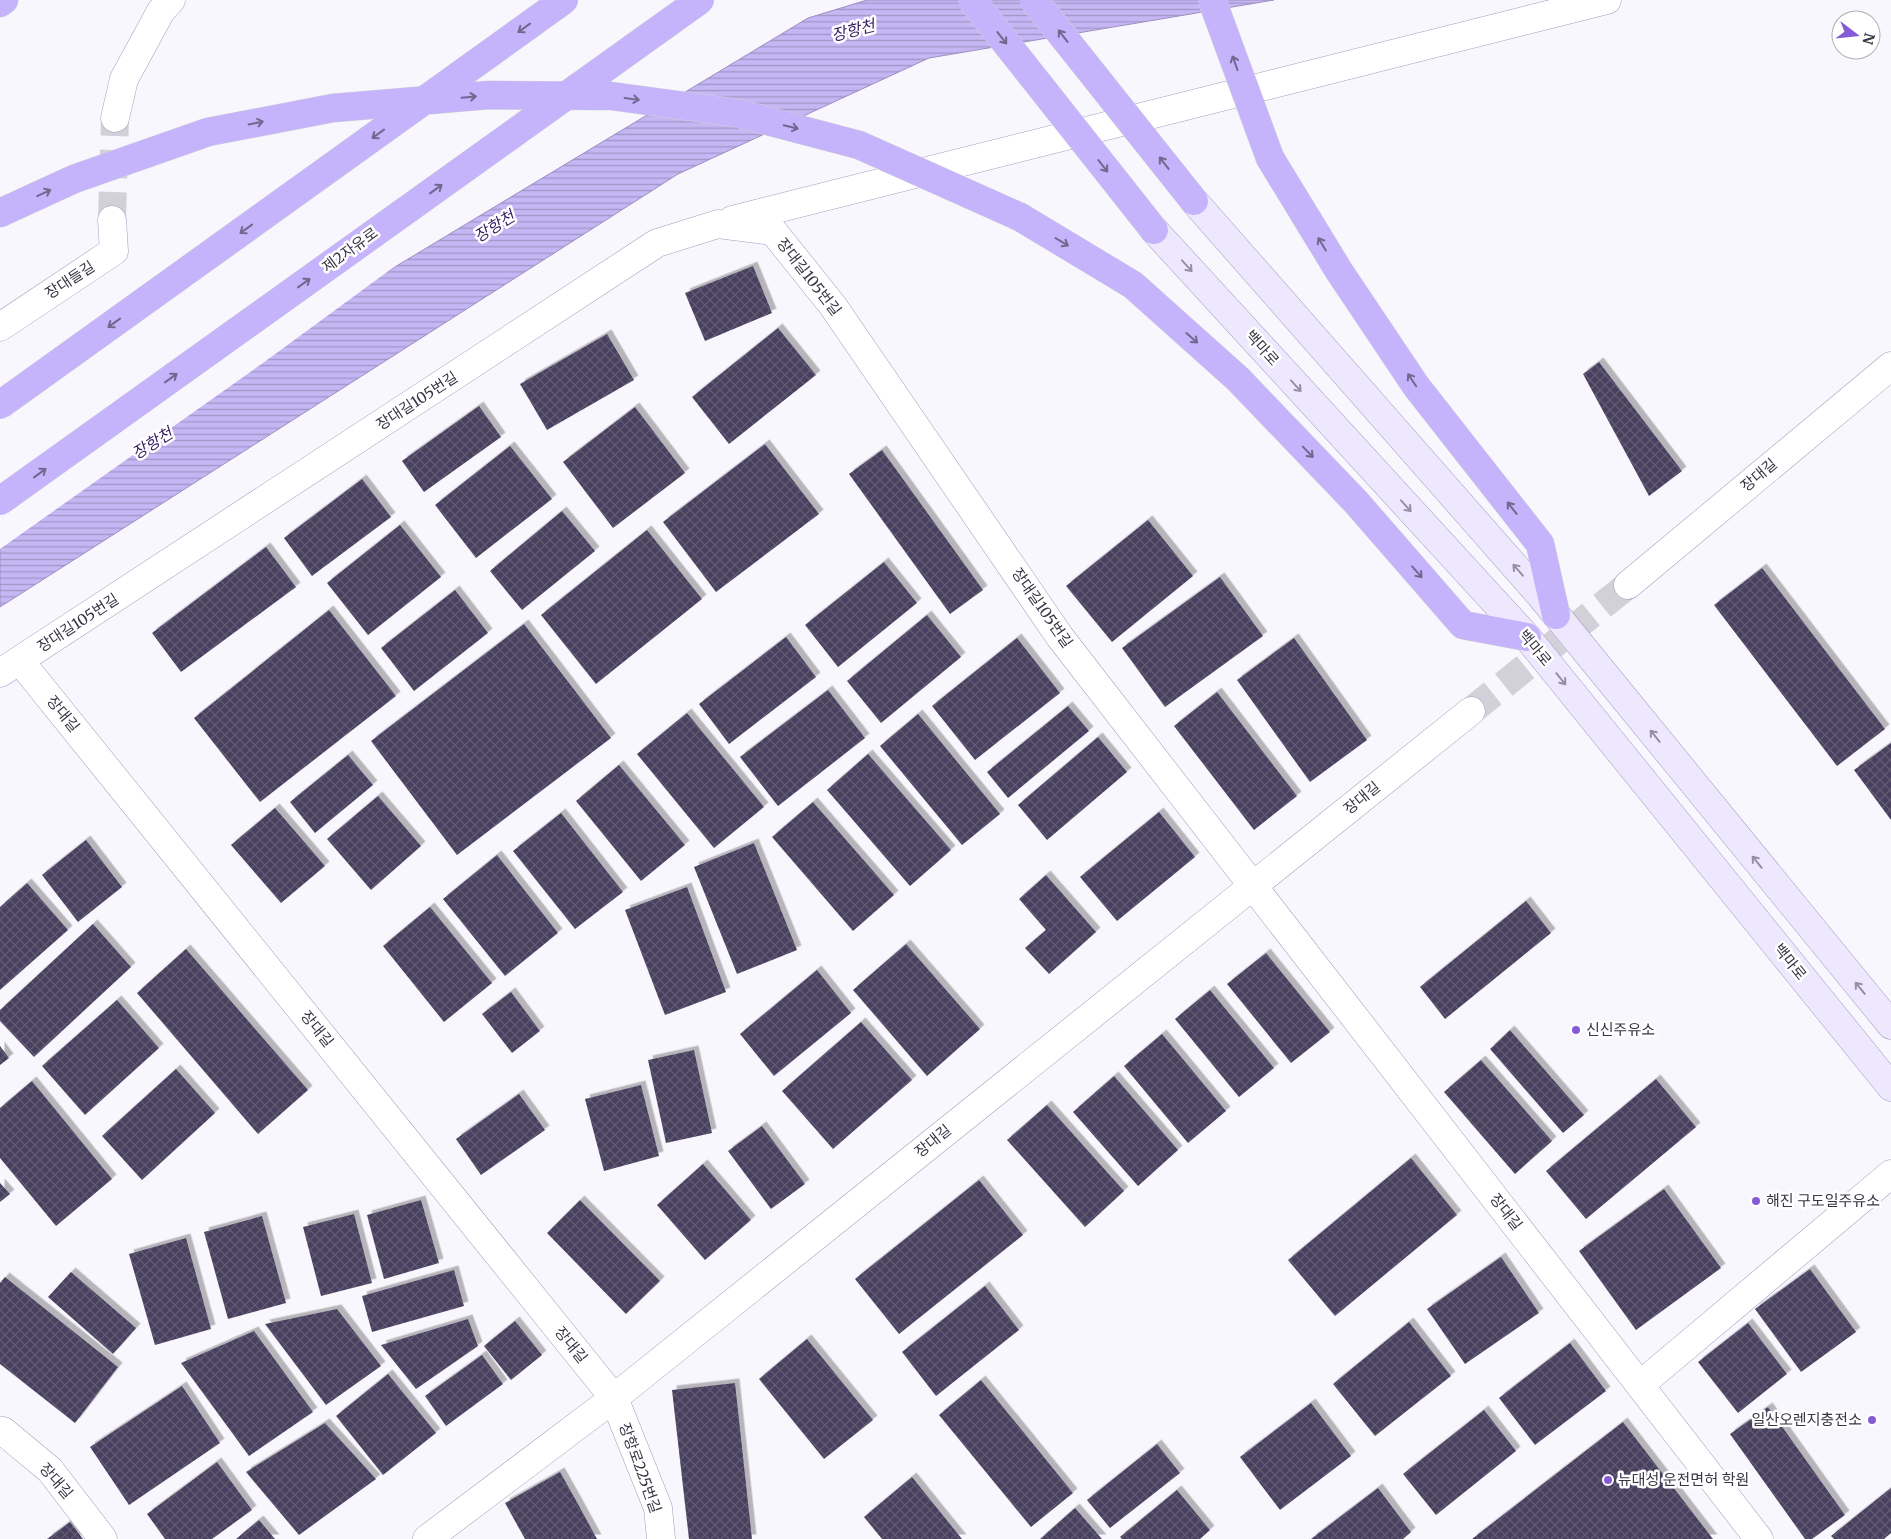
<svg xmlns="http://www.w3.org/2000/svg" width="1891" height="1539" font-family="Merriweather,'Noto Sans KR',serif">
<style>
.water{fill:url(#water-rules);stroke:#9b90bf}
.pier{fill:#f8f7fe}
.building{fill:url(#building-cross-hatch);filter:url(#shadow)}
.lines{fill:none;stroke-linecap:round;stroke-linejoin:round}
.street-tunnel{stroke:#d2d0d9;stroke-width:28;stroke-dasharray:28 14;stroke-linecap:butt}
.street-casing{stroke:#a49cbe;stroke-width:29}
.secondary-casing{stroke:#a49cbe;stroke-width:29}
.highway-casing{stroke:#d3d3d6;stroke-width:29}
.street{stroke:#fff;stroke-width:28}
.secondary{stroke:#eee8fe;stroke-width:28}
.highway{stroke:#c5b3fc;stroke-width:28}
.highway-bridge-casing{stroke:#d3d3d6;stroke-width:29;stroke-linecap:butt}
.highway-bridge{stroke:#c5b3fc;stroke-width:28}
.oneway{stroke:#71688e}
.oneway2{stroke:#948fa1}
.poi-dot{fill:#845bd5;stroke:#fff;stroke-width:2}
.labels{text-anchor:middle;stroke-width:5;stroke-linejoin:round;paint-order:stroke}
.street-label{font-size:15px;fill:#393644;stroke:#fff}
.poi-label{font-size:15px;fill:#393644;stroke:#fff;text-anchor:start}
.water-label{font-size:16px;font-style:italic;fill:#371d63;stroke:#fff}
</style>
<defs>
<pattern id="water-rules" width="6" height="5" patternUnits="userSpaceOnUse" patternTransform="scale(1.25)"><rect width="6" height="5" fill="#c5b6f4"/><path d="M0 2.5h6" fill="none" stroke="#a195c7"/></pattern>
<pattern id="building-cross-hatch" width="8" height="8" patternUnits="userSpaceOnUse" patternTransform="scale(1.25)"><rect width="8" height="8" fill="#48415e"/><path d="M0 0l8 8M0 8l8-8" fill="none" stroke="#615b73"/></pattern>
<filter id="shadow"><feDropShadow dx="4.5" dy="-4.5" stdDeviation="0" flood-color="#0004"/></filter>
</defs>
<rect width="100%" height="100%" fill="#f8f7fe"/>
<polygon class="water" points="867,0 1274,0 929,58 678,174 0,607 0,489 272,341 808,18"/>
<polygon class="pier" points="413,253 263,363 0,549 0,486 271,339"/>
<g class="building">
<polygon points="753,266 772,313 705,341 685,293"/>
<polygon points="778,328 816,375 729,444 692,397"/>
<polygon points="607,334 634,380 547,430 520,384"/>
<polygon points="1599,362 1682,471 1649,496 1583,374"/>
<polygon points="479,406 501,437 424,492 402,461"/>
<polygon points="635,407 685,473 613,528 563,462"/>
<polygon points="765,444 819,514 716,592 663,522"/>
<polygon points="510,446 552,499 476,558 435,505"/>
<polygon points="882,450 983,590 950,614 849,474"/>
<polygon points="362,479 391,517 312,576 284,538"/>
<polygon points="562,511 595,551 522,610 490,571"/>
<polygon points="1148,520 1193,576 1112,642 1066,586"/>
<polygon points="400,525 441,577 368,635 327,583"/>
<polygon points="647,530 702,599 596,684 541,615"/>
<polygon points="266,547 296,587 181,672 152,633"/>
<polygon points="884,562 917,603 838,667 805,625"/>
<polygon points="1762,568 1885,729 1837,766 1714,605"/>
<polygon points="1220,577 1263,636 1165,707 1122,648"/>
<polygon points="455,590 488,633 414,691 381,648"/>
<polygon points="329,610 396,696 260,802 194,718"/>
<polygon points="927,615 961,657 881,723 847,681"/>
<polygon points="524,624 611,738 457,855 371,741"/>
<polygon points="786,637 816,677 729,744 699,704"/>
<polygon points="1017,638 1060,693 975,760 932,706"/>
<polygon points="1294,638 1367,740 1310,782 1237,680"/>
<polygon points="828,690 865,738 778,806 740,757"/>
<polygon points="1217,692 1297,796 1254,830 1174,726"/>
<polygon points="1068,706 1089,731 1008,798 987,772"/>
<polygon points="687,713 764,807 714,848 637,754"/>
<polygon points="918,714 1000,814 962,845 880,746"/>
<polygon points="1098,737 1127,772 1047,840 1018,805"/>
<polygon points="1891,743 1891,820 1854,770"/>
<polygon points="868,754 951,850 910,886 827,790"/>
<polygon points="348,755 373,785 315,833 290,802"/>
<polygon points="619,765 685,845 641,881 576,801"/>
<polygon points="378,796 421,846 371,890 327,839"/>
<polygon points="813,802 894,895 853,931 772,837"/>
<polygon points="275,808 325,866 281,903 231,845"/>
<polygon points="1159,812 1195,857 1117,921 1080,877"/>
<polygon points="561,813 623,892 575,929 513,851"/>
<polygon points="86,840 122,887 78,922 42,875"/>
<polygon points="754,843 797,950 737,974 694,867"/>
<polygon points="497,855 558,933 505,976 443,899"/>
<polygon points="1046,875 1096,932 1049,974 1025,948 1046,930 1019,899"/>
<polygon points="27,883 68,930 0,990 0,907"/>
<polygon points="687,887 726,992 665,1015 625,910"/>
<polygon points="1526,901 1551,933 1445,1019 1420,987"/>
<polygon points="430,907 492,983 444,1022 383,946"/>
<polygon points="93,924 131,967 34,1057 0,1021 0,1010"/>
<polygon points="906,944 980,1029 927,1076 853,990"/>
<polygon points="186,949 308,1090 258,1134 137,993"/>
<polygon points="1266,953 1330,1032 1291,1063 1227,984"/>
<polygon points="817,970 851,1013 774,1076 740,1034"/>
<polygon points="1210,990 1274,1068 1239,1097 1175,1019"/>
<polygon points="511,992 540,1031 512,1053 482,1014"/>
<polygon points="117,1000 159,1048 85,1115 42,1066"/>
<polygon points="861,1022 912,1080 833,1149 782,1091"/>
<polygon points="1510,1030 1584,1115 1563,1133 1490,1049"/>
<polygon points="1162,1034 1226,1111 1188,1143 1124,1066"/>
<polygon points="0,1046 9,1058 0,1065"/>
<polygon points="694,1050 712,1133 666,1143 648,1060"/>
<polygon points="1481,1060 1552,1141 1515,1174 1444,1092"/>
<polygon points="176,1069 215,1113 142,1180 102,1136"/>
<polygon points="1114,1076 1178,1150 1138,1186 1073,1112"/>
<polygon points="1656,1079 1696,1127 1586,1219 1546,1171"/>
<polygon points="32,1081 112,1179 56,1226 0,1158 0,1108"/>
<polygon points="641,1085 659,1156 604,1171 585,1099"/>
<polygon points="519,1094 545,1130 481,1175 456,1139"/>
<polygon points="1047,1105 1124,1191 1085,1227 1007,1140"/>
<polygon points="762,1126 805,1184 771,1209 728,1151"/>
<polygon points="1411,1158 1457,1215 1335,1316 1288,1260"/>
<polygon points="703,1164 751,1220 705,1260 657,1205"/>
<polygon points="979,1180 1023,1235 899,1334 855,1279"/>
<polygon points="0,1183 10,1194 0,1202"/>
<polygon points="1664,1189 1721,1268 1636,1330 1579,1251"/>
<polygon points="421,1200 439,1263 384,1279 367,1215"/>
<polygon points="580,1200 660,1281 626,1314 547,1233"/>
<polygon points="354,1214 372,1283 321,1296 303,1227"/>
<polygon points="262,1216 286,1303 228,1319 204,1232"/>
<polygon points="186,1238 211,1329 155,1345 129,1254"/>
<polygon points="1501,1257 1539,1313 1465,1364 1427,1309"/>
<polygon points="1810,1269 1856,1332 1801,1372 1755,1309"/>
<polygon points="454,1270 464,1306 372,1332 362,1296"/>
<polygon points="71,1272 136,1328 113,1354 48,1297"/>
<polygon points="5,1277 118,1367 75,1423 0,1364 0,1283"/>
<polygon points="985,1286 1019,1330 936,1396 902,1352"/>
<polygon points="337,1309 381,1366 326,1405 265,1324"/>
<polygon points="468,1319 478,1346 416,1389 381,1345"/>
<polygon points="515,1321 542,1355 511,1380 484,1346"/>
<polygon points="1409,1322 1451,1376 1375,1436 1333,1384"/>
<polygon points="1748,1323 1787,1374 1738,1413 1698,1362"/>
<polygon points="254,1331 313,1412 249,1456 181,1363"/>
<polygon points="807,1339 873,1420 824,1459 759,1379"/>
<polygon points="1570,1343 1606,1391 1535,1445 1499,1398"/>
<polygon points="482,1355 503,1384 446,1426 425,1396"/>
<polygon points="388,1374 436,1433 383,1475 336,1416"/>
<polygon points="981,1380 1073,1493 1031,1527 939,1415"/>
<polygon points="735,1383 752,1539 689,1539 672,1390"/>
<polygon points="182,1386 220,1443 129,1505 90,1447"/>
<polygon points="1311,1403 1351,1456 1280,1510 1240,1457"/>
<polygon points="1768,1407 1845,1515 1812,1539 1805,1539 1730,1434"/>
<polygon points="1484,1410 1516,1451 1436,1515 1403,1474"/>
<polygon points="1623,1422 1713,1539 1472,1539"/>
<polygon points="325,1423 376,1479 299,1535 246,1472"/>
<polygon points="1157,1444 1180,1473 1110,1528 1087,1500"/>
<polygon points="217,1462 252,1510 212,1539 165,1539 147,1514"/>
<polygon points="560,1472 578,1504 597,1539 525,1539 505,1503"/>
<polygon points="912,1477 962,1539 882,1539 864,1517"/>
<polygon points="1378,1488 1411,1532 1403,1539 1311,1539"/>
<polygon points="1891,1488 1891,1533 1884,1539 1834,1539 1831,1536"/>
<polygon points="1177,1490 1210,1530 1200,1539 1122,1539 1120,1537"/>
<polygon points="1075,1508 1102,1539 1040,1539"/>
<polygon points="259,1520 275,1539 236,1539"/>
<polygon points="70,1522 83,1539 47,1539"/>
</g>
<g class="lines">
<g class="street-tunnel">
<polyline points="112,220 115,118"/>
<polyline points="1471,711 1628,585"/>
</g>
<g class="street-casing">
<g id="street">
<polyline points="115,118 124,79 161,11 171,0"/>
<polyline points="732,220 1607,0"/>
<polyline points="0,327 114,251 112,220"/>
<polyline points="1628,585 1891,366"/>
<polyline points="20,661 614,1398 658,1508 661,1539"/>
<polyline points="0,673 657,243 718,224 773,231 833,306 1060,637 1759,1539"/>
<polyline points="1640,1385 1891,1174"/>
<polyline points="3,1431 50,1470 103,1539"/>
<polyline points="427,1539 614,1398 1471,711"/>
</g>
</g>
<g class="secondary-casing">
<g id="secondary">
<polyline points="1194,201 1540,595 1891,1025"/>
<polyline points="1154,230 1527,637 1891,1087"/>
</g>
</g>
<g class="highway-casing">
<g id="highway">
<polyline points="0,3 4,0"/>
<polyline points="1270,158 1339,271 1416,386 1540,544 1556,615"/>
<polyline points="0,213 74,179 208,132"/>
<polyline points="1020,217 1133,285 1238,379 1356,502 1463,625 1527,637"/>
</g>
</g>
<use href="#street" class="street"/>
<use href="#secondary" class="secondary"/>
<use href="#highway" class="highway"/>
<g class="highway-bridge-casing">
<g id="highway-bridge">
<polyline points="972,0 1154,230"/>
<polyline points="1034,0 1194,201"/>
<polyline points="1212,0 1270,158"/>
<polyline points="208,132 333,108 489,95 611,96 737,113 859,145 1020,217"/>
<polyline points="0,405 564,0"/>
<polyline points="0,501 700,0"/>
</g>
</g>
<use href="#highway-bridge" class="highway-bridge"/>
</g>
<defs><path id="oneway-shaft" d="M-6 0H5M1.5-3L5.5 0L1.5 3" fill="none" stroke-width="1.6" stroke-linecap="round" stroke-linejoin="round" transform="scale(1.25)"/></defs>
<g class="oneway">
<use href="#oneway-shaft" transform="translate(524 28) rotate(144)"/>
<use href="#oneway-shaft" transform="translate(1063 36) rotate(-128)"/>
<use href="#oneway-shaft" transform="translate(1002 38) rotate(52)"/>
<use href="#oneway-shaft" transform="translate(1235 63) rotate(-110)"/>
<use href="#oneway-shaft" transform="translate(469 97) rotate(-5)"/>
<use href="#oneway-shaft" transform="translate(632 99) rotate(8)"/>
<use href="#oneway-shaft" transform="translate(256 123) rotate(-11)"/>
<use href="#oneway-shaft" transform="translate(791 127) rotate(14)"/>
<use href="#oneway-shaft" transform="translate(378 134) rotate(144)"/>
<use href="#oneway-shaft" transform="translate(1164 163) rotate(-128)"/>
<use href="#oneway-shaft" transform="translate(1103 166) rotate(52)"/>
<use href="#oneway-shaft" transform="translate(436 189) rotate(-36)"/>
<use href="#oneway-shaft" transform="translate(44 193) rotate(-25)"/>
<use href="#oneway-shaft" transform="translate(246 229) rotate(144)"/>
<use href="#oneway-shaft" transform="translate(1062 242) rotate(31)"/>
<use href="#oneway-shaft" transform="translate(1322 244) rotate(-121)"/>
<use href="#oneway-shaft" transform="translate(304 283) rotate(-36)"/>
<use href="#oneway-shaft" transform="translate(114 323) rotate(144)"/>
<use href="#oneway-shaft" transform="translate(1192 338) rotate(42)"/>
<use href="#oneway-shaft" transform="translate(171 378) rotate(-36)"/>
<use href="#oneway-shaft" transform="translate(1412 380) rotate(-124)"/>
<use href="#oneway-shaft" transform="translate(1308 452) rotate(46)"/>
<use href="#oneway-shaft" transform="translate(40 473) rotate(-36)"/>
<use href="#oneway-shaft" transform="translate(1512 508) rotate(-128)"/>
<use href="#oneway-shaft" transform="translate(1417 572) rotate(49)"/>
</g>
<g class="oneway2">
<use href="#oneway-shaft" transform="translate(1187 266) rotate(48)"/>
<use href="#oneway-shaft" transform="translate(1296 386) rotate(48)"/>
<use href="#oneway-shaft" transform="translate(1406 506) rotate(48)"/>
<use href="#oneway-shaft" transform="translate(1518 570) rotate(-131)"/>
<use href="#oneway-shaft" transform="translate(1561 679) rotate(51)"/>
<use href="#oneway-shaft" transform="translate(1655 736) rotate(-129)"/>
<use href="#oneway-shaft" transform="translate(1757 862) rotate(-129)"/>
<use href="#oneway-shaft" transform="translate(1860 988) rotate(-129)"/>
</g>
<g class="poi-dot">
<circle cx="1576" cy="1030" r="5"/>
<circle cx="1756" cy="1201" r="5"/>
<circle cx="1872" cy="1420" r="5"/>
<circle cx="1608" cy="1480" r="5"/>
</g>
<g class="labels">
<g class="street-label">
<text transform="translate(350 250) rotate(-36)" y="5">제2자유로</text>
<text transform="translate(809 277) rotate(52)" y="5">장대길105번길</text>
<text transform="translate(70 280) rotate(-33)" y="5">장대들길</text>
<text transform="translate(1262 348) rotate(48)" y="5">백마로</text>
<text transform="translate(417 401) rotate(-33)" y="5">장대길105번길</text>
<text transform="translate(1759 475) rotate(-40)" y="5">장대길</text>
<text transform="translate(1042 608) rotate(55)" y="5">장대길105번길</text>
<text transform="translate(78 623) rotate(-33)" y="5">장대길105번길</text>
<text transform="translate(1535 648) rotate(50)" y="5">백마로</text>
<text transform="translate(63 714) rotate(51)" y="5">장대길</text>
<text transform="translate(1362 798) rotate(-39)" y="5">장대길</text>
<text transform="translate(1790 962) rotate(51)" y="5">백마로</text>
<text transform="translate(317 1029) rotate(51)" y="5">장대길</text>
<text transform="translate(933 1141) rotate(-39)" y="5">장대길</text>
<text transform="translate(1506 1212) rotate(52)" y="5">장대길</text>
<text transform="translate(571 1345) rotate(51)" y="5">장대길</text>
<text transform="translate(640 1468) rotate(70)" y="5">장항로225번길</text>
<text transform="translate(56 1481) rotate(49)" y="5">장대길</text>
</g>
<g class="poi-label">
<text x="1586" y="1035">신신주유소</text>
<text x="1766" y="1206">해진 구도일주유소</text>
<text x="1862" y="1425" text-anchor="end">일산오렌지충전소</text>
<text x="1618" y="1485">뉴대성 운전면허 학원</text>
</g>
<g class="water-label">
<text transform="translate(853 30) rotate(-14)" y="6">장항천</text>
<text transform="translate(494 226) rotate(-32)" y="6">장항천</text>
<text transform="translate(152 443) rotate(-32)" y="6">장항천</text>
</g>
</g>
<g transform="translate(1856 35) rotate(106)"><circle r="24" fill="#ffffff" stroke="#b0afb4"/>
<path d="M0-4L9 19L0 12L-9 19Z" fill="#845bd5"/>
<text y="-8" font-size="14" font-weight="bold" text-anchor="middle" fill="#393644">N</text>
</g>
</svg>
